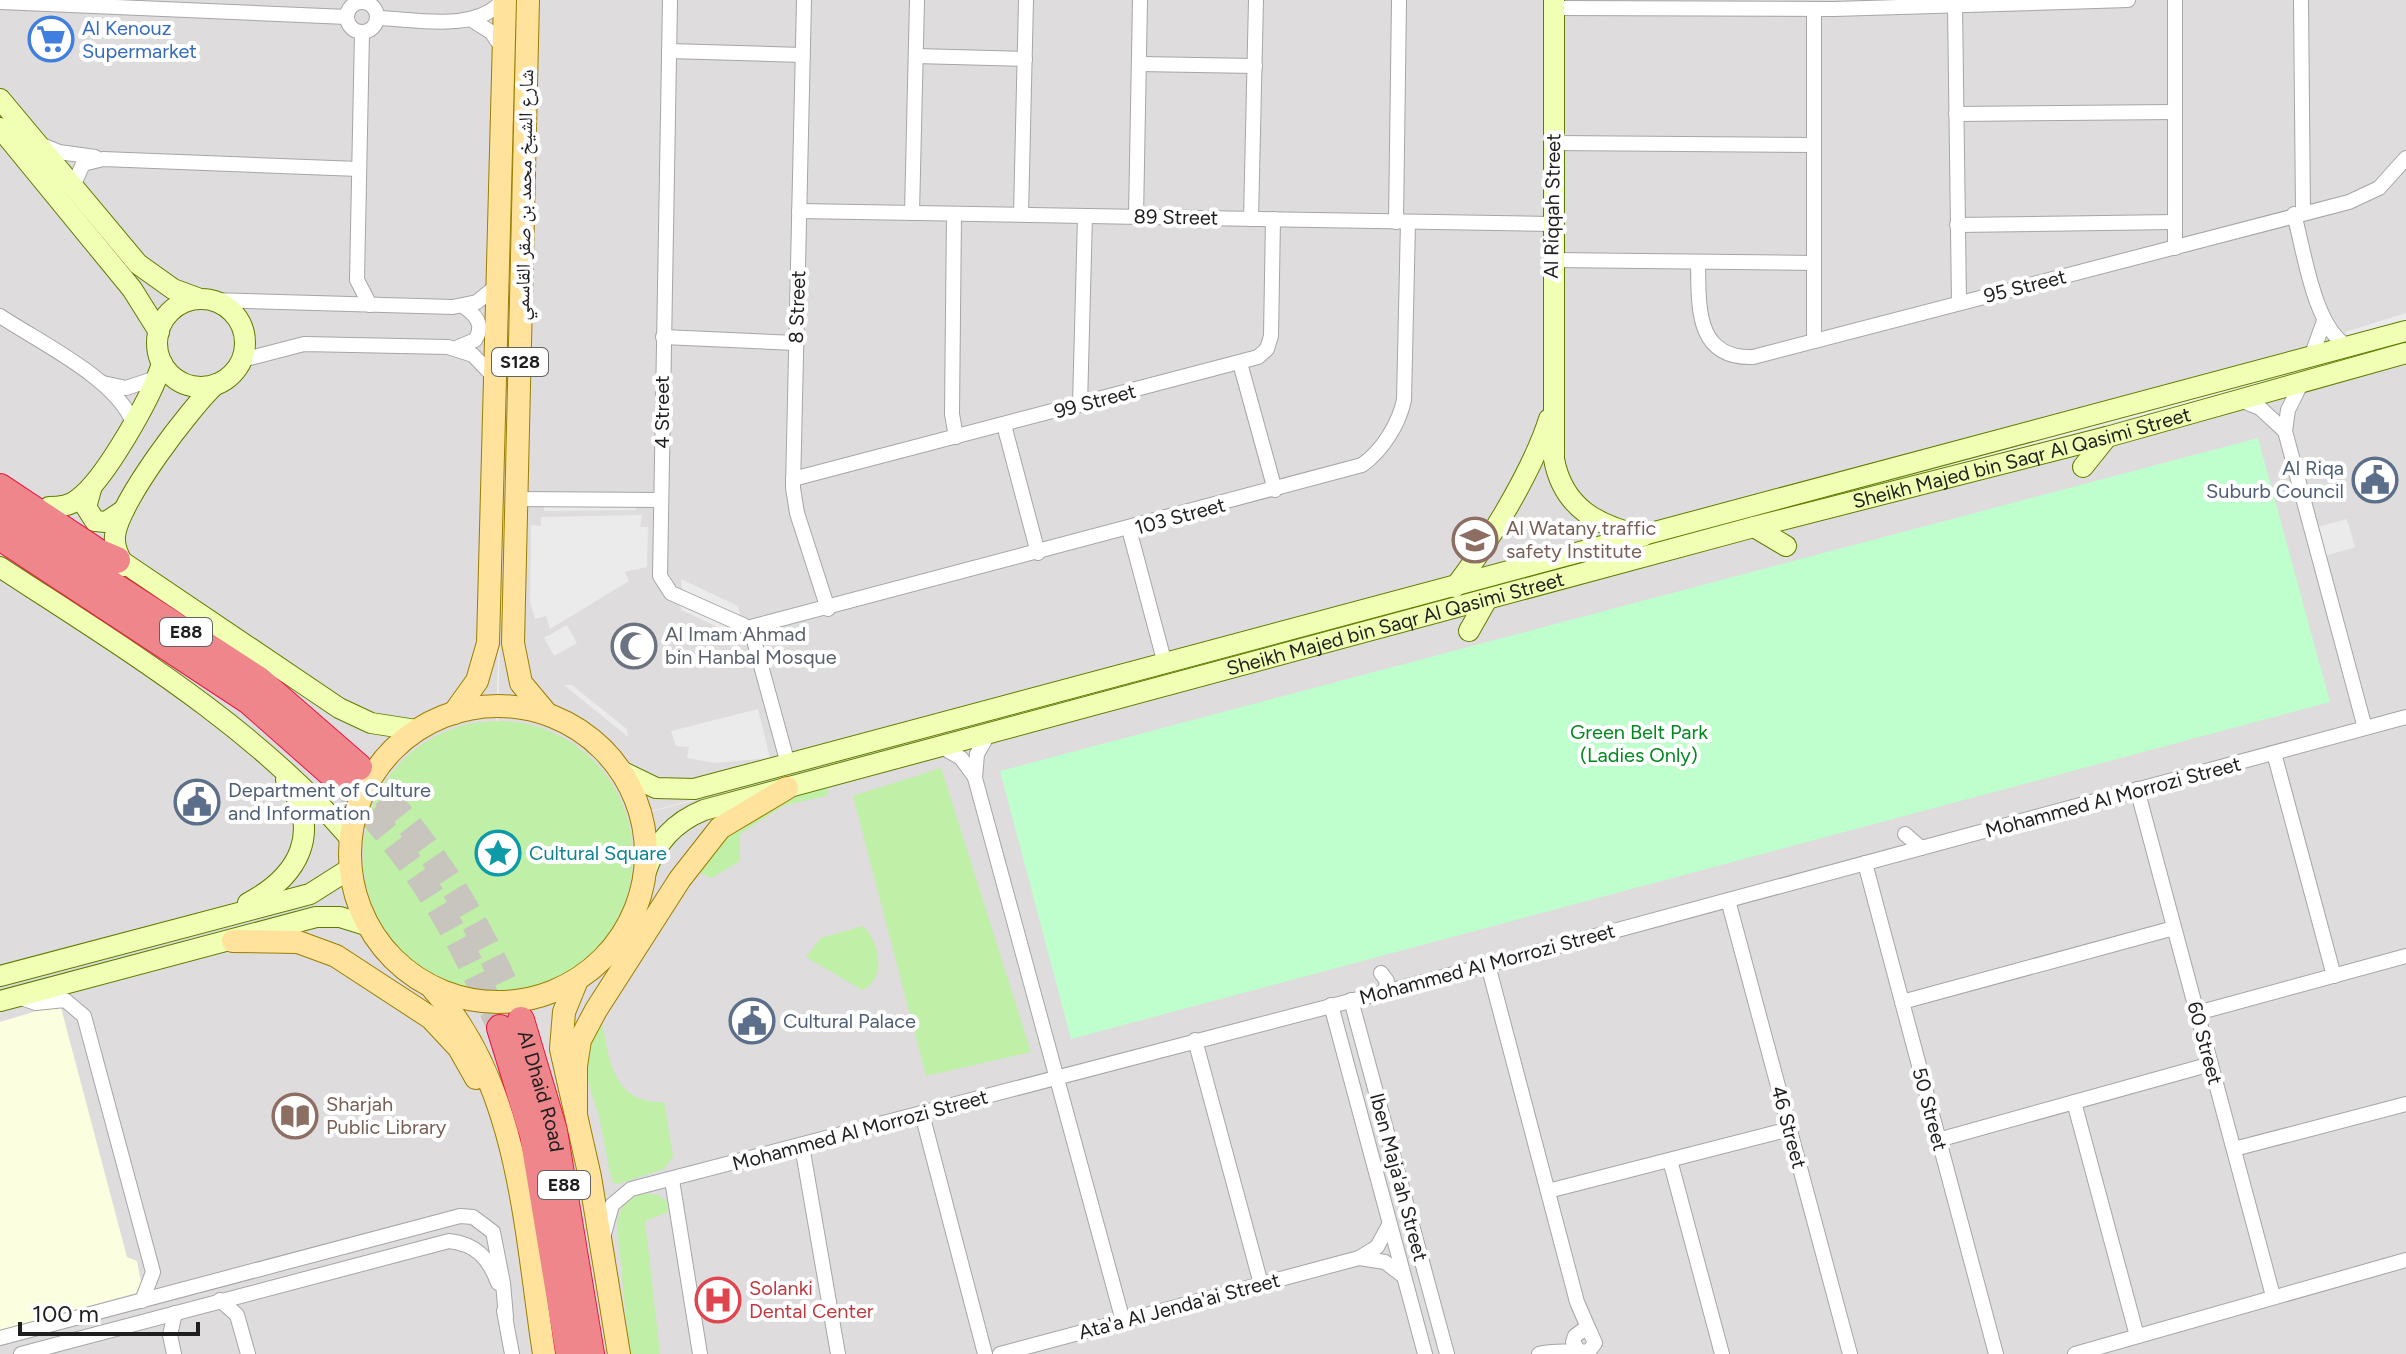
<svg xmlns="http://www.w3.org/2000/svg" width="2406" height="1354" font-family="Figtree,'Noto Naskh Arabic',sans-serif">
<style>
.residential{fill:#dedcdc;fill-rule:evenodd}
.education{fill:#fbffe0}
.grass{fill:#c0efa7}
.park{fill:#bffecd}
.parking{fill:#ebebeb}
.lines{fill:none;stroke-linecap:round;stroke-linejoin:round}
.highway-tunnel{stroke:#c7c5bd;stroke-width:26;stroke-dasharray:26 13;stroke-linecap:butt}
.street-casing{stroke:#a6a6a6;stroke-width:16}
.secondary-casing{stroke:#5e7d00;stroke-width:22}
.primary-casing{stroke:#9b7e00;stroke-width:24}
.highway-casing{stroke:#ea1641;stroke-width:28}
.street{stroke:#fff;stroke-width:14}
.secondary{stroke:#f1ffb5;stroke-width:20}
.primary{stroke:#ffe29c;stroke-width:22}
.highway{stroke:#ef868b;stroke-width:26}
.labels{text-anchor:middle;stroke-width:8;stroke-linejoin:round;paint-order:stroke}
.shield{fill:#fff;stroke:#626262;stroke-width:2}
.shield-label{font-size:18px;font-weight:bold;fill:#1f1f1f}
.shop-label{font-size:20px;fill:#366cbe;stroke:#fff;text-anchor:start}
.street-label{font-size:20px;fill:#1f1f1f;stroke:#fff}
.service-label{font-size:20px;fill:#4e5e75;stroke:#fff;text-anchor:start}
.education-label{font-size:20px;fill:#785e54;stroke:#fff;text-anchor:start}
.worship-label{font-size:20px;fill:#5b616d;stroke:#fff;text-anchor:start}
.park-label{font-size:20px;fill:#028920;stroke:#fff}
.culture-label{font-size:20px;fill:#0d838f;stroke:#fff;text-anchor:start}
.health-label{font-size:20px;fill:#be3a42;stroke:#fff;text-anchor:start}
</style>
<rect width="100%" height="100%" fill="#f1efe5"/>
<path class="residential" d="M0,0H2406V341L1838,481L601,825L2406,345V1354H598L498,864L505,970L580,1354H0ZM502,527L497,772H496L497,697Z"/>
<polygon class="education" points="60,1004 127,1257 137,1261 141,1282 136,1293 0,1330 0,1022"/>
<g class="grass">
<circle cx="498" cy="856" r="135"/>
<polygon points="941,768 1031,1052 926,1076 853,796"/>
<polygon points="826,786 829,795 783,806 740,834 740,861 712,878 701,874 699,862 710,849 782,797"/>
<path d="M863,926C880,942 887,979 862,990L806,957L821,938Z"/>
<path d="M603,1026C609,1064 616,1104 664,1102L673,1156L664,1169L618,1184L612,1182L599,1116L584,1069L593,1027Z"/>
<path d="M644,1193L658,1195L667,1202L668,1212L645,1221L660,1354H630L617,1227C619,1207 625,1200 644,1193Z"/>
</g>
<polygon class="park" points="2258,438 2330,702 1071,1039 1000,771"/>
<g class="parking">
<polygon points="2406,313 2406,325 2349,340 2345,332"/>
<polygon points="544,492 636,492 636,510 544,511"/>
<polygon points="642,515 640,527 648,527 647,567 625,572 629,581 550,629 546,616 535,619 530,602 531,525 541,526 541,517"/>
<polygon points="2347,519 2355,547 2325,556 2317,527"/>
<polygon points="681,579 738,606 741,619 682,590"/>
<polygon points="680,599 757,634 748,641 681,610"/>
<polygon points="567,625 577,643 554,656 544,638"/>
<polygon points="564,685 572,685 627,729 628,737"/>
<polygon points="758,709 770,758 714,763 687,758 689,747 676,746 671,731"/>
</g>
<g class="lines">
<g class="highway-tunnel">
<path d="M359,767C433,845 479,921 521,1020"/>
<path d="M343,784C416,859 459,932 500,1028"/>
</g>
<g class="street-casing">
<g id="street">
<polyline points="670,0 660,576 671,593 743,625 752,633 788,764"/>
<polyline points="804,0 793,488 797,513 828,609"/>
<polyline points="2175,0 2175,248"/>
<polyline points="2301,0 2303,212"/>
<polyline points="0,2 347,17"/>
<circle cx="362" cy="17" r="15"/>
<polyline points="1955,5 1959,303"/>
<polyline points="1554,8 1834,9 2128,0"/>
<polyline points="1814,9 1814,341"/>
<path d="M378,18C416,19 476,33 503,0"/>
<polyline points="472,20 491,32 503,49"/>
<polyline points="362,32 357,280 370,305"/>
<polyline points="669,51 803,55"/>
<polyline points="916,56 1025,59"/>
<polyline points="1139,64 1255,66"/>
<polyline points="1956,114 2175,112"/>
<polyline points="1553,143 1814,145"/>
<polyline points="42,145 59,152 95,157"/>
<polyline points="73,186 83,164 103,159 359,169"/>
<polyline points="799,211 1552,224"/>
<polyline points="912,213 917,0"/>
<polyline points="954,214 952,414 956,437"/>
<polyline points="1021,214 1026,0"/>
<path d="M2294,214C2304,250 2314,330 2349,347"/>
<polyline points="1136,217 1140,0"/>
<polyline points="1251,219 1256,0"/>
<polyline points="1396,222 1399,0"/>
<polyline points="1957,225 2175,222"/>
<polyline points="1552,260 1813,263"/>
<path d="M1698,262C1699,304 1694,359 1753,357L2349,202L2379,188L2406,158"/>
<polyline points="208,300 453,307 477,302 499,284"/>
<path d="M0,316C39,342 117,379 133,423"/>
<polyline points="663,337 796,343"/>
<path d="M456,348L475,340C485,325 476,315 463,306"/>
<polyline points="2311,357 2324,321"/>
<polyline points="242,360 304,344 448,347 473,355 495,378"/>
<polyline points="1240,363 1275,490"/>
<polyline points="2302,382 2288,410 2285,431 2365,728"/>
<polyline points="103,383 126,388 156,378"/>
<polyline points="2240,400 2260,408 2285,431"/>
<polyline points="1080,405 1085,216"/>
<polyline points="1004,425 1038,553"/>
<polyline points="793,479 1258,357 1267,349 1271,336 1273,219"/>
<polyline points="516,499 661,500"/>
<polyline points="1129,529 1165,664"/>
<path d="M747,628L1362,465C1382,451 1399,424 1404,400L1408,222"/>
<polyline points="989,733 977,754 975,778 1123,1321"/>
<polyline points="940,746 961,758 975,777"/>
<polyline points="2274,753 2334,976"/>
<polyline points="2137,789 2273,1296"/>
<polyline points="1905,834 1921,848"/>
<polyline points="1865,863 1996,1354"/>
<polyline points="1728,900 1850,1354"/>
<polyline points="1488,965 1577,1302 1590,1332"/>
<polyline points="1381,973 1387,981 1385,991"/>
<polyline points="18,997 36,1003 65,1000 84,1016 153,1272 142,1301"/>
<polyline points="1351,1000 1447,1354"/>
<polyline points="1902,1002 2174,928"/>
<polyline points="1331,1005 1425,1354"/>
<polyline points="2197,1013 2406,956"/>
<polyline points="1195,1040 1261,1284"/>
<polyline points="2074,1102 2137,1336"/>
<polyline points="922,1114 985,1354"/>
<polyline points="1938,1140 2211,1064"/>
<polyline points="802,1146 838,1354"/>
<polyline points="2234,1149 2406,1104"/>
<polyline points="1670,1160 1722,1354"/>
<polyline points="672,1180 700,1354"/>
<polyline points="1548,1191 1790,1129"/>
<polyline points="604,1234 612,1205 631,1189 1488,965 2406,717"/>
<polyline points="1359,1258 1385,1262 1402,1275"/>
<polyline points="220,1300 237,1315 248,1354"/>
<polyline points="504,1311 512,1354"/>
<polyline points="0,1338 460,1216 473,1217 493,1232 503,1283 506,1317"/>
<path d="M21,1354L449,1241C476,1244 489,1258 498,1283"/>
<polyline points="174,1354 170,1335 175,1313"/>
<polyline points="1000,1354 1359,1258 1377,1247 1389,1225"/>
<path d="M1539,1354C1557,1349 1573,1353 1589,1351L1595,1343L1590,1332L1583,1330L1575,1336L1573,1342L1578,1350"/>
<polyline points="2075,1354 2406,1260"/>
</g>
</g>
<g class="secondary-casing">
<g id="secondary">
<path d="M1554,0V459C1563,508 1598,526 1643,536"/>
<polyline points="0,99 138,264 173,289 200,299"/>
<polyline points="0,128 132,289 159,332"/>
<circle cx="201" cy="343" r="44"/>
<polyline points="2083,467 2107,437"/>
<polyline points="92,486 86,507 95,521 106,522 124,510"/>
<path d="M49,507C60,507 70,506 78,499C104,481 153,395 162,363"/>
<polyline points="1754,527 1786,546"/>
<polyline points="108,552 339,708 371,723 416,730"/>
<path d="M124,566C119,556 114,547 115,536C118,503 190,408 216,384"/>
<path d="M0,567C125,649 253,725 351,839"/>
<path d="M1455,587C1488,544 1533,470 1549,419"/>
<polyline points="1469,631 1486,601"/>
<polyline points="621,771 656,788 694,789 2406,331"/>
<path id="s1" d="M645,874C655,843 674,822 704,810L1754,527L2107,437L2406,353"/>
<path d="M248,903C299,876 323,832 286,780"/>
<polyline points="0,976 310,894 351,868"/>
<polyline points="0,1001 316,917 340,917 369,926"/>
</g>
</g>
<g class="primary-casing">
<g id="primary">
<polyline points="528,0 513,643 521,683 546,713"/>
<circle cx="498" cy="854" r="148"/>
<polyline points="454,713 477,681 488,643 505,0"/>
<polyline points="233,941 298,942 336,956 431,1018 459,1048 476,1078"/>
<polyline points="577,980 564,1012 561,1049 590,1177 619,1354"/>
<path d="M433,989C520,1086 525,1230 544,1354"/>
<polyline points="576,1113 576,1066 580,1040 596,1010 680,879 720,828 787,788"/>
</g>
</g>
<g class="highway-casing">
<g id="highway">
<polyline points="0,487 98,552 117,560"/>
<polyline points="0,512 259,680 359,767"/>
<polyline points="0,537 249,701 343,784"/>
<path id="s2" d="M521,1020L554,1131L591,1354"/>
<polyline points="500,1028 533,1135 569,1354"/>
</g>
</g>
<use href="#street" class="street"/>
<use href="#secondary" class="secondary"/>
<use href="#primary" class="primary"/>
<use href="#highway" class="highway"/>
</g>
<defs>
<g id="supermarket-ring" transform="scale(2.3)"><circle r="9.5" fill="#fff" stroke="#3f7fe0" stroke-width="1.5"/><path d="M-6-5.5h2.5l.6 2H6L4.5 2H-2.5L-4.4-4H-6ZM-1.5 3.2a1.3 1.3 0 1 0 .1 0ZM3 3.2a1.3 1.3 0 1 0 .1 0Z" fill="#3f7fe0"/></g>
<g id="civic-ring" transform="scale(2.3)"><circle r="9.5" fill="#fff" stroke="#5c6f8a" stroke-width="1.5"/><path d="M-.6-6.5H3V-4.5H.6V-3L4-1V1h2V6H-6V1h2V-1L-.6-3ZM-1.2 2.5V6h2.4V2.5Z" fill="#5c6f8a"/></g>
<g id="school-ring" transform="scale(2.3)"><circle r="9.5" fill="#fff" stroke="#8d6e63" stroke-width="1.5"/><path d="M0-5L7-2L0 1L-7-2ZM-4 1L0 2.5L4 1V4Q0 6-4 4Z" fill="#8d6e63"/></g>
<g id="mosque-ring" transform="scale(2.3)"><circle r="9.5" fill="#fff" stroke="#6b7280" stroke-width="1.5"/><path d="M3.5-4.9A6 6 0 1 0 3.5 4.9A5 5 0 1 1 3.5-4.9Z" fill="#6b7280"/></g>
<g id="sight-ring" transform="scale(2.3)"><circle r="9.5" fill="#fff" stroke="#0f9aa8" stroke-width="1.5"/><path d="M0-6L1.8-2.2L6-1.7L2.9 1.2L3.7 5.4L0 3.3L-3.7 5.4L-2.9 1.2L-6-1.7L-1.8-2.2Z" fill="#0f9aa8"/></g>
<g id="library-ring" transform="scale(2.3)"><circle r="9.5" fill="#fff" stroke="#8d6e63" stroke-width="1.5"/><path d="M-6-4Q-3-5.5-.7-3.5V5Q-3 3-6 4ZM6-4Q3-5.5 .7-3.5V5Q3 3 6 4Z" fill="#8d6e63"/></g>
<g id="hospital-ring" transform="scale(2.3)"><circle r="9.5" fill="#fff" stroke="#e0444e" stroke-width="1.5"/><path d="M-5-5h3v3.5h4V-5h3V5h-3V1.5h-4V5h-3Z" fill="#e0444e"/></g>
</defs>
<g fill-rule="evenodd">
<use href="#supermarket-ring" x="51" y="39"/>
<use href="#civic-ring" x="2375" y="480"/>
<use href="#school-ring" x="1475" y="540"/>
<use href="#mosque-ring" x="634" y="646"/>
<use href="#civic-ring" x="197" y="802"/>
<use href="#sight-ring" x="498" y="853"/>
<use href="#civic-ring" x="752" y="1021"/>
<use href="#library-ring" x="295" y="1116"/>
<use href="#hospital-ring" x="718" y="1300"/>
</g>
<g class="labels">
<g class="shield">
<rect x="492" y="348" width="56" height="28" rx="6"/>
<rect x="160" y="618" width="52" height="28" rx="6"/>
<rect x="538" y="1171" width="52" height="28" rx="6"/>
</g>
<g class="shield-label">
<text x="520" y="368">S128</text>
<text x="186" y="638">E88</text>
<text x="564" y="1191">E88</text>
</g>
<g class="shop-label">
<text x="82" y="35">Al Kenouz<tspan x="82" dy="23">Supermarket</tspan></text>
</g>
<g class="street-label">
<text transform="translate(524 195) rotate(-89)" y="7">شارع الشيخ محمد بن صقر القاسمي</text>
<text transform="translate(1552 206) rotate(-89)" y="7">Al Riqqah Street</text>
<text transform="translate(1176 217) rotate(1)" y="7">89 Street</text>
<text transform="translate(2025 286) rotate(-14)" y="7">95 Street</text>
<text transform="translate(797 307) rotate(-88)" y="7">8 Street</text>
<text transform="translate(1095 401) rotate(-15)" y="7">99 Street</text>
<text transform="translate(662 412) rotate(-90)" y="7">4 Street</text>
<text dy="7" stroke="none"><textPath href="#s1" startOffset="1454">Sheikh Majed bin Saqr Al Qasimi Street</textPath></text>
<text transform="translate(1180 516) rotate(-15)" y="7">103 Street</text>
<text dy="7" stroke="none"><textPath href="#s1" startOffset="806">Sheikh Majed bin Saqr Al Qasimi Street</textPath></text>
<text transform="translate(2113 797) rotate(-15)" y="7">Mohammed Al Morrozi Street</text>
<text transform="translate(1487 964) rotate(-15)" y="7">Mohammed Al Morrozi Street</text>
<text transform="translate(2205 1043) rotate(75)" y="7">60 Street</text>
<text dy="7" stroke="none"><textPath href="#s2" startOffset="74">Al Dhaid Road</textPath></text>
<text transform="translate(1930 1109) rotate(75)" y="7">50 Street</text>
<text transform="translate(1789 1127) rotate(75)" y="7">46 Street</text>
<text transform="translate(860 1130) rotate(-15)" y="7">Mohammed Al Morrozi Street</text>
<text transform="translate(1399 1177) rotate(75)" y="7">Iben Maja'ah Street</text>
<text transform="translate(1179 1306) rotate(-15)" y="7">Ata'a Al Jenda'ai Street</text>
</g>
<g class="service-label">
<text x="2344" y="475" text-anchor="end">Al Riqa<tspan x="2344" dy="23">Suburb Council</tspan></text>
<text x="228" y="797">Department of Culture<tspan x="228" dy="23">and Information</tspan></text>
<text x="783" y="1028">Cultural Palace</text>
</g>
<g class="education-label">
<text x="1506" y="535">Al Watany traffic<tspan x="1506" dy="23">safety Institute</tspan></text>
<text x="326" y="1111">Sharjah<tspan x="326" dy="23">Public Library</tspan></text>
</g>
<g class="worship-label">
<text x="665" y="641">Al Imam Ahmad<tspan x="665" dy="23">bin Hanbal Mosque</tspan></text>
</g>
<g class="park-label">
<text x="1639" y="739">Green Belt Park<tspan x="1639" dy="23">(Ladies Only)</tspan></text>
</g>
<g class="culture-label">
<text x="529" y="860">Cultural Square</text>
</g>
<g class="health-label">
<text x="749" y="1295">Solanki<tspan x="749" dy="23">Dental Center</tspan></text>
</g>
</g>
<path d="M20 1322v12h178v-12" fill="none" stroke="#1f1f1f" stroke-width="4"/>
<text x="32" y="1322" font-size="24" fill="#1f1f1f" stroke="#ffffff" stroke-width="6" paint-order="stroke">100 m</text>
</svg>
